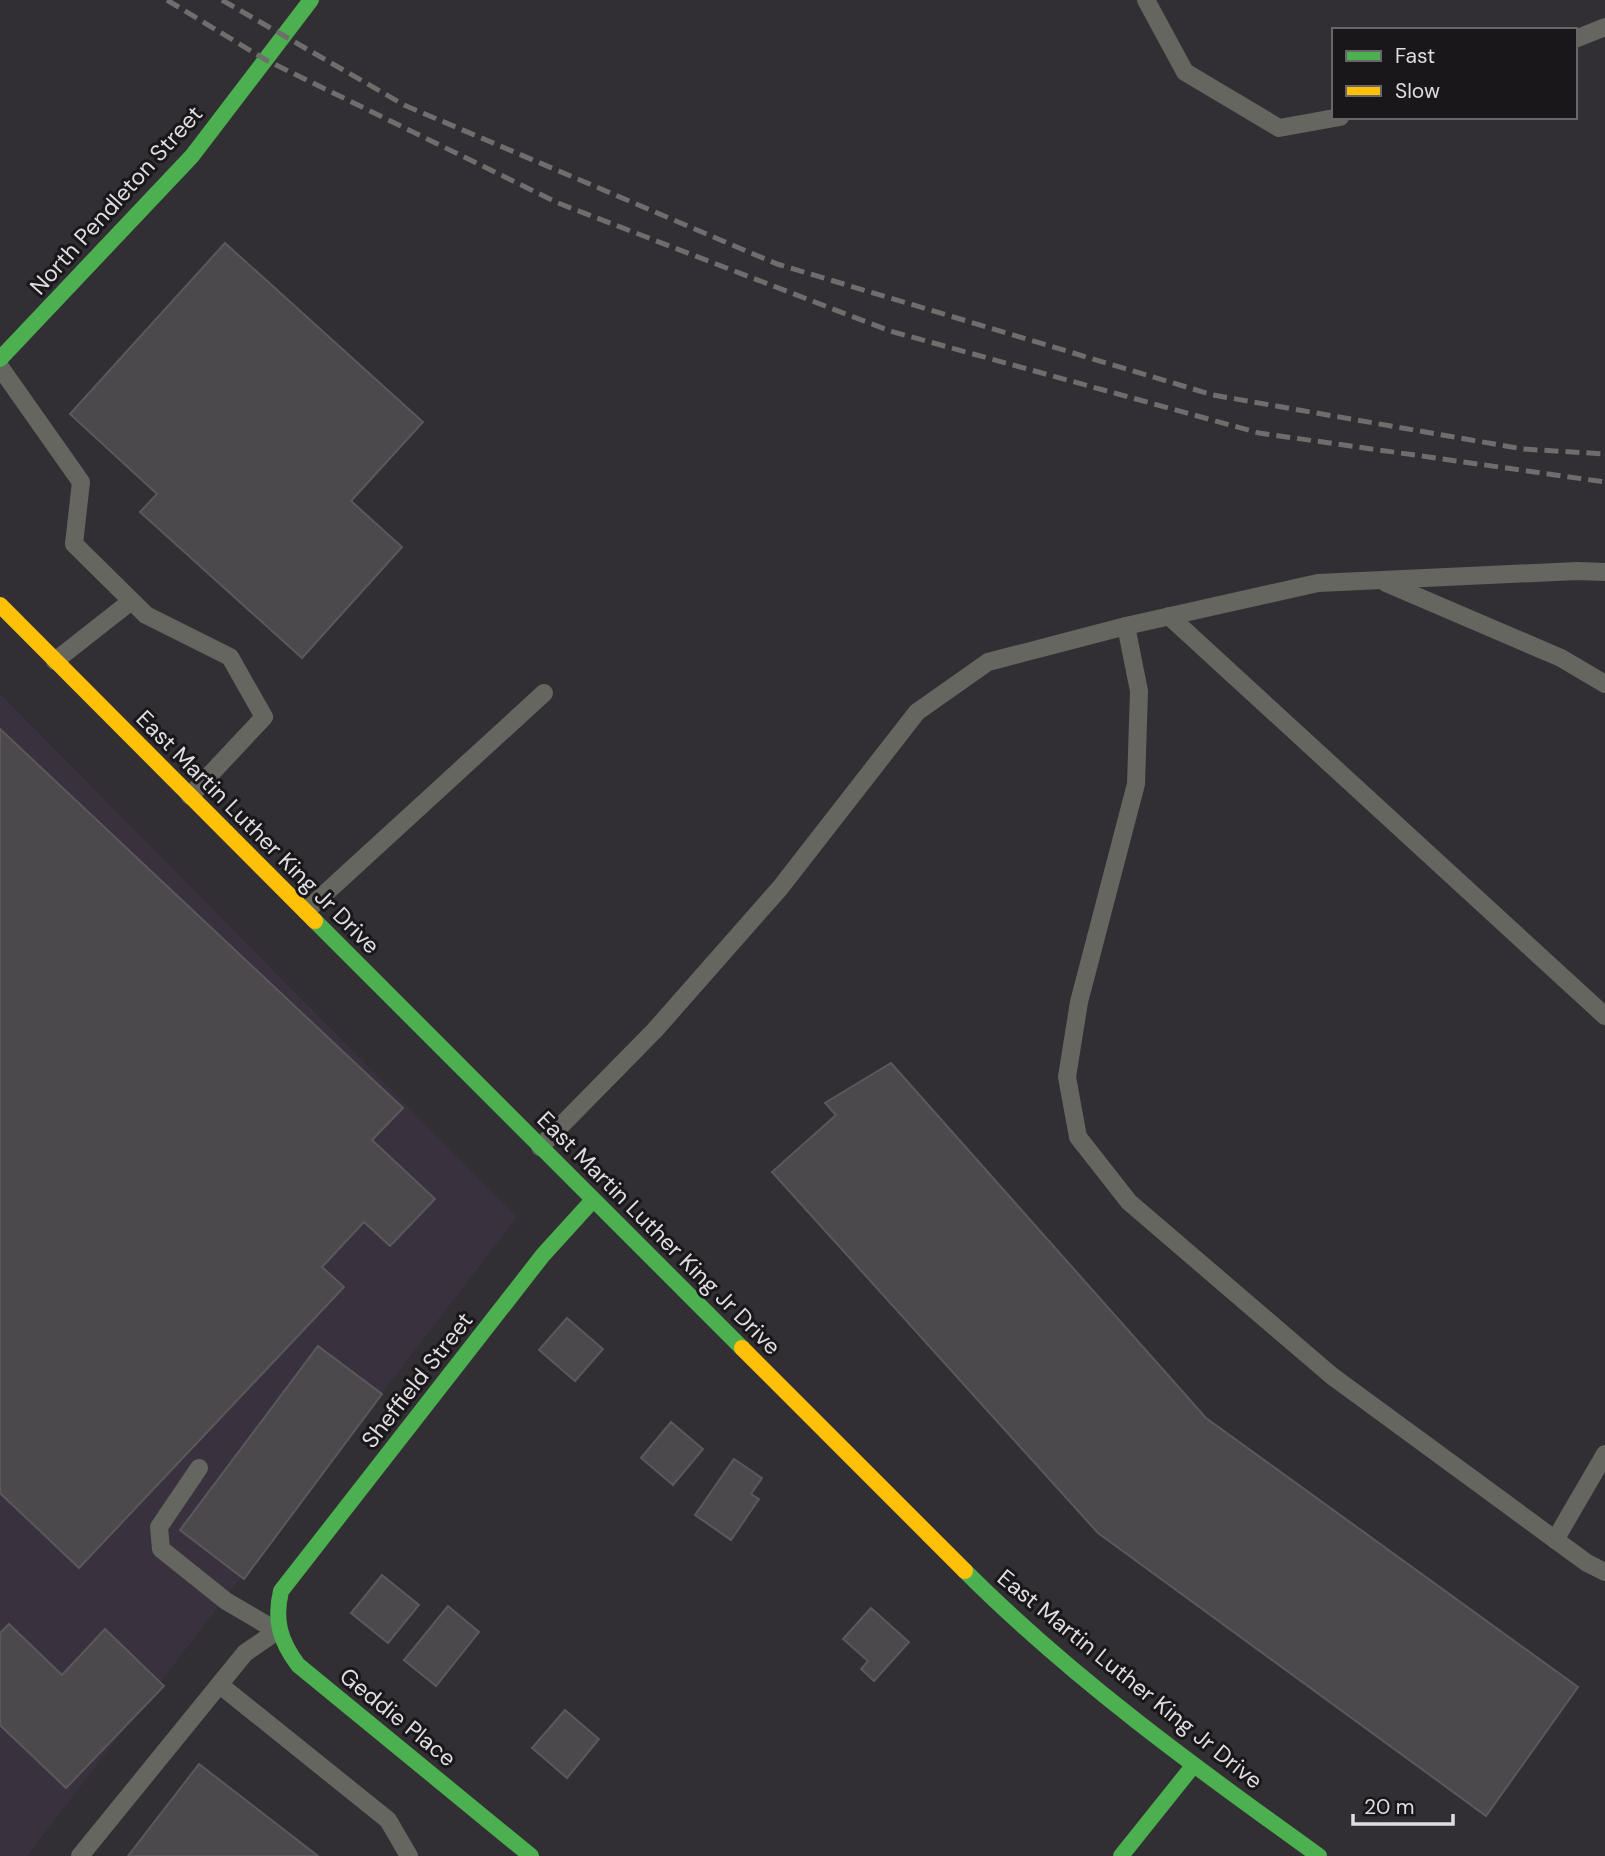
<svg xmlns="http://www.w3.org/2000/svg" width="1605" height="1856" font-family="'DM Sans',sans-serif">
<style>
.built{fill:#39323e}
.building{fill:#4c494d;stroke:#5a585c;stroke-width:2}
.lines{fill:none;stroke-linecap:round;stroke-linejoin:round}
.lane{stroke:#64665f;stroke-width:18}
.fast{stroke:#4caf50;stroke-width:16}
.slow{stroke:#ffc107;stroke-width:16}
.rail{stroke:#6e6e6c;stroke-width:5;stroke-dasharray:14 7;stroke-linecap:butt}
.labels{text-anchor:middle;stroke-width:6;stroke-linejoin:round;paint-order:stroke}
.street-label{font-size:23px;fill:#dfdde1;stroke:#19171a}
</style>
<rect width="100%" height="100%" fill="#322f34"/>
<polygon class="built" points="0,694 517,1217 27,1856 0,1856"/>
<g class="building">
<polygon points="225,243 423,422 351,501 402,547 302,658 140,512 157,494 70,414"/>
<polygon points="0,729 403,1108 372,1140 435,1199 390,1246 364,1222 322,1267 344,1287 79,1568 0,1493"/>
<polygon points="891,1063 1206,1418 1578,1687 1486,1816 1098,1533 772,1172 836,1115 825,1103"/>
<polygon points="567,1318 603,1349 575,1381 539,1350"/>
<polygon points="318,1346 382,1394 244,1579 180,1530"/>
<polygon points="671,1422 703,1449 673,1485 641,1458"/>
<polygon points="734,1459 762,1478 751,1494 759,1499 731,1540 695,1515"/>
<polygon points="382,1575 419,1605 388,1643 351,1613"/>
<polygon points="448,1606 479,1632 436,1686 404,1660"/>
<polygon points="871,1608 909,1642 874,1681 861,1669 868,1661 843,1639"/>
<polygon points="9,1624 62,1675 105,1629 164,1686 66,1788 0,1725 0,1633"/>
<polygon points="565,1710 599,1739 567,1778 532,1748"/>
<polygon points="199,1764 318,1856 128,1856"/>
</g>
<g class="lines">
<g class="lane">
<polyline points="1146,0 1185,72 1279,128 1340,117"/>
<polyline points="1575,39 1605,27"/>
<polyline points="0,367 81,482 74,544 146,615 230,657 264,717 190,796"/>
<polyline points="1386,583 1561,658 1605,684"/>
<polyline points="1169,616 1605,1016"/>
<polyline points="1126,626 1139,691 1136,784 1079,1002 1067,1077 1078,1137 1129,1202 1332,1376 1587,1563 1605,1572"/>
<polyline points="55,661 130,602"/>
<polyline points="306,911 544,693"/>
<polyline points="540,1147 655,1030 780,888 917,712 988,662 1126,626 1318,583 1577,571 1605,572"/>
<polyline points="1555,1540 1605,1454"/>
<polyline points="220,1685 388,1820 409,1856"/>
<polyline points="80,1856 245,1653 277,1631 226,1601 161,1549 159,1527 199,1468"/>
</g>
<g class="fast">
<polyline points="0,359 192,156 311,0"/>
<polyline points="315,921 742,1348"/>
<path d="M965,1571C1072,1678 1196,1768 1319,1856"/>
<path d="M531,1856L298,1665C280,1641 274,1620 281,1591L543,1255L593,1200"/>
<polyline points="1121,1856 1193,1766"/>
</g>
<g class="slow">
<polyline points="0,605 315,921"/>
<polyline points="742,1348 965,1571"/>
</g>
<g class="rail">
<polyline points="167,0 266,60 558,203 890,331 1259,433 1605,482"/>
<polyline points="222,0 404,105 777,264 1213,395 1523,449 1605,454"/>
</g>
</g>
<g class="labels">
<g class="street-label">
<text transform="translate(116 200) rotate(-48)" y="8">North Pendleton Street</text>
<text transform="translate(258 832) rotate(45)" y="8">East Martin Luther King Jr Drive</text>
<text transform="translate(659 1233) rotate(45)" y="8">East Martin Luther King Jr Drive</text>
<text transform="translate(417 1380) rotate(-52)" y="8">Sheffield Street</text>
<text transform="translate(1130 1679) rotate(39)" y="8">East Martin Luther King Jr Drive</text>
<text transform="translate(398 1717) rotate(39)" y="8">Geddie Place</text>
</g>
</g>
<rect x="1332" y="28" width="245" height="91" fill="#19171a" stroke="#68666a" stroke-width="2"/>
<rect x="1346" y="51" width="35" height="10" fill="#4caf50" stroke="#68666a" stroke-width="2"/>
<text x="1395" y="63" font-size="21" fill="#dfdde1">Fast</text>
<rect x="1346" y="86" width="35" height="10" fill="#ffc107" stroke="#68666a" stroke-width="2"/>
<text x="1395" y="98" font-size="21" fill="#dfdde1">Slow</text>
<path d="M1353 1814v10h100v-10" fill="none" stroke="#dfdde1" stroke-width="3.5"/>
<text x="1364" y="1814" font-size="21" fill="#dfdde1" stroke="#19171a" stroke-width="5" paint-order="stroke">20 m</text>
</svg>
